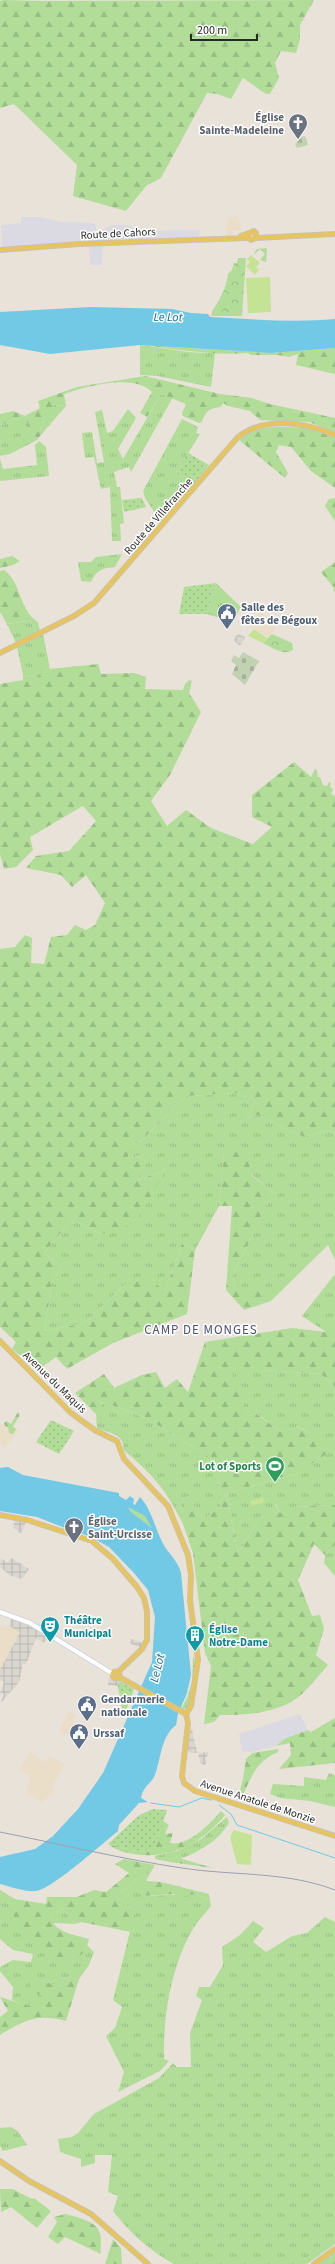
<svg xmlns="http://www.w3.org/2000/svg" width="335" height="2264" font-family="'Source Sans 3',sans-serif">
<style>
.industrial{fill:#dbd9e1}
.education{fill:#eadec9}
.grass{fill:url(#grass-tufts)}
.forest{fill:url(#forest-firs)}
.cemetery{fill:url(#cemetery-stones)}
.park{fill:url(#park-crowns)}
.garden{fill:url(#garden-dots)}
.pitch{fill:#c4e394}
.plaza{fill:url(#plaza-grid)}
.water{fill:#71c9e5;fill-rule:evenodd}
.lines{fill:none;stroke-linecap:round;stroke-linejoin:round}
.stream{stroke:#71c9e5;stroke-width:1}
.secondary-casing{stroke:#ced2df;stroke-width:6}
.primary-casing{stroke:#c3c3c3;stroke-width:6}
.secondary{stroke:#fff;stroke-width:4}
.primary{stroke:#e6c460;stroke-width:4.5}
.rail{stroke:#9ca0b0;stroke-width:1}
.labels{text-anchor:middle;stroke-width:3;stroke-linejoin:round;paint-order:stroke}
.worship-label{font-size:11px;font-weight:bold;fill:#5b616d;stroke:#fff;text-anchor:end}
.street-label{font-size:11px;fill:#272727;stroke:#fff}
.service-label{font-size:11px;font-weight:bold;fill:#4e5e75;stroke:#fff;text-anchor:start}
.leisure-label{font-size:11px;font-weight:bold;fill:#27864d;stroke:#fff;text-anchor:end}
.culture-label{font-size:11px;font-weight:bold;fill:#0d838f;stroke:#fff;text-anchor:start}
.water-label{font-size:12px;font-style:italic;fill:#15668c;stroke:#fff}
.quarter-label{font-size:13px;letter-spacing:1px;fill:#4b5374;stroke:#fff}
</style>
<defs>
<pattern id="grass-tufts" width="24" height="20" patternUnits="userSpaceOnUse"><rect width="24" height="20" fill="#b1dd98"/><path d="M3 7l-1-3M5 7V3M7 7l1-3M15 17l-1-3M17 17v-4M19 17l1-3" fill="none" stroke="#98be83"/></pattern>
<pattern id="forest-firs" width="22" height="20" patternUnits="userSpaceOnUse"><rect width="22" height="20" fill="#b1dd98"/><path d="M5 1l3.5 6h-7zM16 11l3.5 6h-7z" fill="#98be83"/></pattern>
<pattern id="cemetery-stones" width="16" height="16" patternUnits="userSpaceOnUse"><rect width="16" height="16" fill="#c2d1b1"/><path d="M2 7V4a2 2 0 0 1 4 0v3zM10 15v-3a2 2 0 0 1 4 0v3z" fill="#a7b398"/></pattern>
<pattern id="park-crowns" width="20" height="18" patternUnits="userSpaceOnUse"><rect width="20" height="18" fill="#b1dd98"/><path d="M2 6a3 3 0 1 1 6 0M12 15a3 3 0 1 1 6 0" fill="none" stroke="#98be83"/></pattern>
<pattern id="garden-dots" width="8" height="8" patternUnits="userSpaceOnUse"><rect width="8" height="8" fill="#b1dd98"/><path d="M2 2h.1M6 6h.1" fill="none" stroke="#98be83" stroke-width="1.8" stroke-linecap="round"/></pattern>
<pattern id="plaza-grid" width="8" height="8" patternUnits="userSpaceOnUse"><rect width="8" height="8" fill="#d9d5cf"/><path d="M0 4h8M4 0v8" fill="none" stroke="#bab7b2"/></pattern>
</defs>
<rect width="100%" height="100%" fill="#e9e2d9"/>
<g class="industrial">
<polygon points="21,217 42,217 61,222 93,223 96,225 96,233 112,225 123,225 148,231 200,230 198,240 103,245 102,265 90,265 89,246 2,251 1,225 21,223"/>
<polygon points="300,1714 308,1730 284,1739 276,1746 251,1752 242,1751 239,1734"/>
</g>
<g class="education">
<polygon points="237,215 241,224 240,231 233,231 233,236 226,236 227,220"/>
<polygon points="259,611 278,624 269,638 246,624 250,615 256,617"/>
<polygon points="0,1424 13,1426 19,1431 5,1447 0,1444"/>
<polygon points="6,1625 20,1631 0,1670 0,1626 5,1627"/>
<polygon points="69,1711 76,1715 72,1723 83,1728 79,1739 59,1731"/>
<polygon points="30,1752 45,1762 50,1756 65,1764 52,1787 55,1790 42,1802 27,1792 31,1776 19,1770"/>
</g>
<g class="grass">
<polygon points="266,248 267,250 266,262 260,260 265,254 260,249 255,254 254,253 257,249"/>
<path d="M140,345C165,348 190,354 215,353L211,387L158,376L140,375Z"/>
<polygon points="161,394 173,397 131,472 129,467 114,472 117,487 120,487 124,523 120,524 121,541 112,541 110,487 101,489 94,457 85,458 82,433 92,432 97,463 104,462 95,412 102,410 107,433 113,431 128,409 136,418 118,449 123,459"/>
<polygon points="55,405 66,406 40,436 44,413"/>
<polygon points="24,416 30,432 33,432 37,440 10,454 0,456 0,425"/>
<polygon points="182,419 198,427 196,433 200,434 176,473 194,484 161,522 145,498 143,491"/>
<polygon points="39,441 46,447 49,476 0,481 0,459 3,469 37,465 35,445"/>
<path d="M122,554L115,567C102,568 97,570 91,582L81,581L78,562H91L96,557Z"/>
<polygon points="216,583 241,607 231,625 220,618 207,614"/>
<polygon points="28,621 33,625 36,632 16,643 7,624"/>
<polygon points="43,634 50,669 36,677 23,675 17,647"/>
<polygon points="238,1093 255,1101 246,1118 258,1115 304,1137 328,1130 335,1133 335,1260 328,1245 271,1301 262,1287 235,1287 233,1274 273,1192 224,1153 219,1206 195,1250 182,1243 165,1291 125,1284 85,1323 44,1331 52,1283 62,1267 44,1253 71,1220 101,1234 166,1170 138,1180 145,1154 128,1159 128,1147 143,1139 186,1096"/>
<polygon points="335,1274 335,1333 329,1334 302,1316"/>
<polygon points="230,1370 265,1370 321,1374 335,1387 335,1505 291,1507 280,1513 276,1504 258,1521 238,1553 226,1493 296,1474 311,1433 298,1427 282,1432 256,1413 248,1416"/>
<path d="M103,1402L146,1418L216,1461L221,1506L204,1519L187,1496L182,1500L183,1524C166,1490 154,1476 126,1452C122,1449 124,1445 122,1441C118,1433 104,1431 97,1429L96,1414Z"/>
<polygon points="335,1545 335,1576 324,1563 325,1555"/>
<polygon points="329,1773 335,1775 335,1807 310,1801 280,1798 270,1794 273,1784 304,1786 304,1777 326,1780"/>
<path d="M227,1817L229,1823C219,1840 201,1851 182,1858L181,1855L173,1858L170,1862L155,1859V1856L177,1851L201,1839Z"/>
<path d="M152,1870L146,1881L143,1896L196,1894L210,1900L211,1906C204,1915 194,1925 189,1936C170,1973 163,2018 164,2059L169,2061L160,2071L118,2092L124,2072L106,2036L115,2028L122,2007L113,2000L135,1911L116,1896Z"/>
<polygon points="0,1899 6,1899 16,1911 85,1952 87,1945 94,1952 89,1965 79,1979 62,1977 63,1987 42,1981 43,1996 28,2007 12,2000 13,1987 0,1971 0,1967 13,1960 31,1962 33,1954 13,1950 0,1939"/>
<polygon points="63,1909 75,1924 53,1923 51,1917 55,1912"/>
<path d="M325,1917L335,1922V2244L307,2264H174C150,2251 130,2233 113,2211L118,2196L108,2192L112,2155H95V2163L81,2167V2159L60,2152L58,2139L72,2137L78,2133L94,2114L159,2078L173,2063L177,2067H191L190,2033L202,2000L196,1996L199,1987H210L223,1965L222,1947L240,1935L253,1921L264,1928L253,1942L266,1952L292,1936L307,1933Z"/>
<polygon points="11,2127 18,2131 27,2145 3,2151 0,2146 0,2128"/>
</g>
<g class="forest">
<polygon points="3,0 41,1 314,0 300,25 300,39 296,53 281,51 275,63 279,78 270,94 266,94 243,78 231,99 217,94 207,93 161,178 146,186 126,211 73,196 77,165 14,104 0,108 0,1"/>
<path d="M140,345L271,353L335,348V374L296,365L298,354L289,357L278,355H251L248,353C212,356 177,349 140,345Z"/>
<path d="M145,376L220,394L252,398L270,404L335,418V432L309,422L260,420L250,411L228,406L223,403L221,407C210,408 205,411 202,422L199,423L183,416L182,413L186,404L161,394L147,417L140,413L152,392C135,373 85,386 64,394L66,406L55,405L44,413L40,436L37,440L33,432H30L24,416L0,425V414L13,411L25,416L40,408L38,401L77,387Z"/>
<path d="M282,427L310,428L335,438V488L311,471L291,447L279,445L276,452L288,473L285,478L239,440C253,429 264,427 282,427Z"/>
<polygon points="335,498 335,521 325,506 329,499"/>
<polygon points="12,556 20,561 13,565 0,568 0,559"/>
<polygon points="335,562 335,592 333,590 334,588 321,572"/>
<path d="M4,570C22,583 19,611 38,622L40,631L36,632L33,625L28,621L7,624L0,612V571Z"/>
<polygon points="98,664 101,674 134,673 146,677 145,689 183,690 185,684 189,680 192,681 189,693 201,712 170,775 151,801 167,826 186,810 211,828 253,844 272,827 252,817 252,795 294,762 311,777 315,769 317,770 318,777 320,777 323,785 327,786 329,782 331,783 330,787 333,789 331,794 335,796 335,1133 328,1130 304,1137 258,1115 245,1118 255,1101 238,1093 186,1096 143,1139 128,1147 128,1159 146,1154 138,1180 166,1170 134,1224 101,1234 71,1220 44,1253 62,1267 52,1283 44,1331 85,1323 125,1284 149,1279 165,1291 182,1243 195,1250 187,1314 113,1343 67,1369 56,1357 39,1369 12,1349 16,1342 0,1327 0,949 15,947 25,935 32,938 31,963 44,964 51,937 67,935 75,925 86,930 95,925 105,903 86,875 72,887 61,875 26,868 36,856 69,851 96,821 83,806 30,837 33,850 16,867 4,869 0,854 0,684 23,680 23,675 36,677 50,669"/>
<polygon points="246,1151 252,1176 273,1192 233,1274 235,1287 263,1287 271,1301 244,1310 226,1290 232,1206 219,1206 224,1153"/>
<path d="M292,1328L335,1333V1387L321,1374L265,1370H231L248,1416L255,1413L282,1432L297,1427L311,1433L328,1453L296,1474L226,1493L238,1553L258,1521L275,1504L280,1513L290,1507L335,1505V1545L325,1555L314,1544L298,1580L312,1616L320,1615L324,1629L316,1655L328,1665C320,1674 312,1684 303,1693C282,1713 248,1715 220,1715L214,1722L204,1724L211,1666L205,1653L193,1553L183,1524L182,1500L187,1496L204,1519L221,1506L216,1461L146,1418L103,1402L96,1414L75,1393L104,1374L114,1388L142,1375L156,1372L165,1388L177,1379L188,1392L205,1342Z"/>
<polygon points="18,1412 20,1415 13,1426 16,1429 13,1434 9,1433 8,1427 5,1426 4,1423 7,1421 11,1424"/>
<polygon points="127,1506 145,1516 152,1528 131,1512"/>
<polygon points="335,1718 335,1763 279,1769 291,1755 290,1743 276,1746 284,1739 308,1730 311,1732"/>
<path d="M278,1749V1752C257,1761 251,1776 243,1796L239,1794L243,1779L246,1759L252,1753Z"/>
<path d="M221,1811L225,1815C202,1843 171,1860 134,1854C125,1853 115,1850 108,1844L135,1851L154,1850L163,1821L169,1825L165,1834L173,1833L170,1843C188,1847 210,1824 221,1811Z"/>
<polygon points="181,1855 182,1859 213,1868 170,1862 173,1858"/>
<path d="M124,1859L155,1865L152,1870L116,1896L135,1911L131,1932L81,1922L75,1924L63,1909L55,1912L51,1917C55,1933 75,1935 89,1939L85,1952L65,1965L50,1959L14,1916L16,1911L6,1900L0,1899V1890L15,1899L46,1904L47,1897H77L94,1890L106,1892L129,1873L115,1864Z"/>
<polygon points="146,1881 161,1882 209,1894 210,1900 196,1894 184,1896 180,1902 175,1894 142,1896"/>
<path d="M62,1977L79,1979L66,2021C37,2013 24,2020 0,2035V2017L8,2011L0,1997L28,2006L42,1996L29,1989L32,1982L42,1981L63,1987Z"/>
<polygon points="0,2189 13,2189 32,2199 34,2198 51,2211 37,2228 11,2207 1,2212"/>
<path d="M65,2214C76,2217 98,2221 100,2234C102,2240 100,2248 101,2254L65,2237L58,2244L48,2237L57,2222L54,2217Z"/>
<polygon points="113,2239 121,2248 122,2264 105,2264"/>
<polygon points="335,2252 335,2264 318,2264"/>
</g>
<g class="cemetery">
<polygon points="303,136 306,137 308,145 297,148 295,144"/>
<polygon points="243,652 259,661 245,685 232,674 236,665 231,661 234,655 239,658"/>
</g>
<g class="park">
<path d="M238,258H246L242,316H211C212,308 218,304 221,296C225,289 227,282 228,274L232,270L234,263H237Z"/>
<path d="M272,634L292,643L293,650C283,656 273,648 263,643Z"/>
</g>
<g class="garden">
<polygon points="188,453 209,465 194,484 176,473"/>
<polygon points="142,498 146,507 124,512 122,500"/>
<polygon points="216,583 207,614 179,614 184,587"/>
<polygon points="51,1420 74,1431 59,1454 36,1442"/>
<polygon points="193,1657 196,1662 190,1704 188,1709 181,1709 187,1698 192,1682"/>
<polygon points="119,1681 134,1689 125,1714 123,1713 117,1682"/>
<polygon points="152,1809 167,1810 154,1850 135,1851 108,1844 138,1816"/>
</g>
<g class="pitch">
<polygon points="251,255 260,263 256,267 259,270 255,275 246,266 250,262 247,259"/>
<polygon points="270,277 271,312 248,313 246,278"/>
<polygon points="254,629 267,638 263,643 248,636"/>
<polygon points="263,1497 265,1503 251,1506 250,1501"/>
<polygon points="234,1830 252,1835 251,1865 237,1864 230,1837"/>
</g>
<g class="plaza">
<polygon points="238,634 245,637 240,646 233,640"/>
<polygon points="15,1518 27,1520 21,1533 13,1528"/>
<polygon points="1,1558 8,1563 11,1558 29,1569 22,1579 11,1576 0,1567"/>
<polygon points="12,1617 33,1627 47,1637 44,1643 36,1638 26,1664 23,1664 19,1682 0,1704 4,1694 0,1693 4,1682 0,1680 0,1670 20,1632 9,1626"/>
<polygon points="132,1639 145,1644 142,1649 130,1643"/>
<polygon points="110,1676 119,1681 118,1686 108,1685"/>
<polygon points="189,1729 192,1729 197,1753 190,1753 188,1750 187,1744"/>
<polygon points="207,1752 209,1753 205,1759 207,1760 205,1765 200,1763 198,1753"/>
</g>
<g class="water">
<path d="M91,307L172,309L191,313L208,314L210,317C252,319 293,323 335,319V348L271,353L140,345L50,354L0,345V312Z"/>
<path d="M8,1467L23,1475L119,1493V1496L126,1500L130,1496L134,1499L133,1504L135,1505L140,1497C153,1511 155,1531 165,1547C171,1556 178,1562 181,1573L191,1675L187,1693L178,1714L176,1725C160,1737 161,1762 154,1777C151,1783 142,1788 141,1798L148,1802L139,1803L119,1825L118,1831C104,1842 51,1890 36,1891C25,1892 11,1887 0,1884V1857L35,1849L53,1836L78,1809L103,1773L152,1662L155,1617L148,1590L134,1573L109,1547L91,1537L72,1530L73,1525L66,1524L65,1528L37,1517L0,1511V1468ZM128,1507L145,1516L152,1528L131,1512Z"/>
</g>
<g class="lines">
<g class="stream">
<polyline points="151,1803 179,1807 202,1798 211,1800"/>
<polyline points="219,1805 231,1814 237,1825 335,1858"/>
</g>
<g class="secondary-casing">
<polyline id="secondary" points="0,1612 30,1623 113,1674"/>
</g>
<g class="primary-casing">
<g id="primary">
<polyline points="241,236 254,231 256,233 256,238 251,240 247,234"/>
<polyline points="256,238 335,234"/>
<polyline points="0,250 79,244 248,238"/>
<path d="M0,653L74,616L94,603L238,437C265,416 305,422 335,435"/>
<polyline points="0,1341 71,1413 96,1431 117,1441 124,1459 168,1506 188,1555 191,1575 190,1600 198,1660 191,1706 186,1714"/>
<polyline points="0,1515 27,1520 92,1541 113,1559 137,1587 144,1598 147,1612 147,1640 142,1649 118,1672"/>
<circle cx="116" cy="1675" r="3.5"/>
<polyline points="119,1677 186,1714"/>
<polyline points="186,1714 188,1723 182,1776 184,1783 195,1791 335,1836"/>
<polyline points="0,2161 29,2181 91,2214 148,2264"/>
<polyline points="314,2264 335,2249"/>
</g>
</g>
<use href="#secondary" class="secondary"/>
<use href="#primary" class="primary"/>
<path class="rail" d="M0,1832C60,1844 121,1859 182,1868C233,1876 286,1871 335,1890"/>
</g>
<defs>
<g id="church-pin" transform="scale(1)"><path d="M0 17L-7.5 6A9.5 9.5 0 1 1 7.5 6Z" fill="#6b7280" stroke="#fff"/><path d="M-1.2-6h2.4v3.5h3.3v2.4h-3.3V6h-2.4V-.1h-3.3v-2.4h3.3Z" fill="#fff"/></g>
<g id="civic-pin" transform="scale(1)"><path d="M0 17L-7.5 6A9.5 9.5 0 1 1 7.5 6Z" fill="#5c6f8a" stroke="#fff"/><path d="M-.6-6.5H3V-4.5H.6V-3L4-1V1h2V6H-6V1h2V-1L-.6-3ZM-1.2 2.5V6h2.4V2.5Z" fill="#fff"/></g>
<g id="stadium-pin" transform="scale(1)"><path d="M0 17L-7.5 6A9.5 9.5 0 1 1 7.5 6Z" fill="#2e9e5b" stroke="#fff"/><path d="M0-5a6.5 5 0 1 0 0 10a6.5 5 0 1 0 0-10ZM-3.5-1.8h7v3.6h-7Z" fill="#fff"/></g>
<g id="theatre-pin" transform="scale(1)"><path d="M0 17L-7.5 6A9.5 9.5 0 1 1 7.5 6Z" fill="#0f9aa8" stroke="#fff"/><path d="M-5-5.5Q0-4 5-5.5V0Q5 5 0 6Q-5 5-5 0ZM-3.3-2.5H-1v1.5H-3.3ZM1-2.5H3.3v1.5H1ZM-2.8 1Q0 5.5 2.8 1Z" fill="#fff"/></g>
<g id="building-pin" transform="scale(1)"><path d="M0 17L-7.5 6A9.5 9.5 0 1 1 7.5 6Z" fill="#0f9aa8" stroke="#fff"/><path d="M-4-6H4V6H1V3H-1V6H-4ZM-2.5-4.3h1.7v1.8h-1.7ZM.8-4.3h1.7v1.8H.8ZM-2.5-1h1.7V.8h-1.7ZM.8-1h1.7V.8H.8Z" fill="#fff"/></g>
</defs>
<g fill-rule="evenodd">
<use href="#church-pin" x="298" y="123"/>
<use href="#civic-pin" x="227" y="613"/>
<use href="#stadium-pin" x="275" y="1466"/>
<use href="#church-pin" x="74" y="1527"/>
<use href="#theatre-pin" x="50" y="1626"/>
<use href="#building-pin" x="195" y="1635"/>
<use href="#civic-pin" x="87" y="1705"/>
<use href="#civic-pin" x="79" y="1733"/>
</g>
<g class="labels">
<g class="worship-label">
<text x="284" y="121">Église<tspan x="284" dy="13">Sainte-Madeleine</tspan></text>
<text x="88" y="1525" text-anchor="start">Église<tspan x="88" dy="13">Saint-Urcisse</tspan></text>
</g>
<g class="street-label">
<text transform="translate(118 233) rotate(-3)" y="4">Route de Cahors</text>
<text transform="translate(158 516) rotate(-49)" y="4">Route de Villefranche</text>
<text transform="translate(55 1382) rotate(44)" y="4">Avenue du Maquis</text>
<text transform="translate(258 1801) rotate(18)" y="4">Avenue Anatole de Monzie</text>
</g>
<g class="service-label">
<text x="241" y="611">Salle des<tspan x="241" dy="13">fêtes de Bégoux</tspan></text>
<text x="101" y="1703">Gendarmerie<tspan x="101" dy="13">nationale</tspan></text>
<text x="93" y="1737">Urssaf</text>
</g>
<g class="leisure-label">
<text x="261" y="1470">Lot of Sports</text>
</g>
<g class="culture-label">
<text x="64" y="1624">Théâtre<tspan x="64" dy="13">Municipal</tspan></text>
<text x="209" y="1633">Église<tspan x="209" dy="13">Notre-Dame</tspan></text>
</g>
<g class="water-label">
<text transform="translate(168 317) rotate(1)" y="4">Le Lot</text>
<text transform="translate(157 1668) rotate(-76)" y="4">Le Lot</text>
</g>
<g class="quarter-label">
<text x="201" y="1334">CAMP DE MONGES</text>
</g>
</g>
<path d="M191 34v6h66v-6" fill="none" stroke="#272727" stroke-width="2"/>
<text x="197" y="34" font-size="12" fill="#272727" stroke="#ffffff" stroke-width="3" paint-order="stroke">200 m</text>
</svg>
